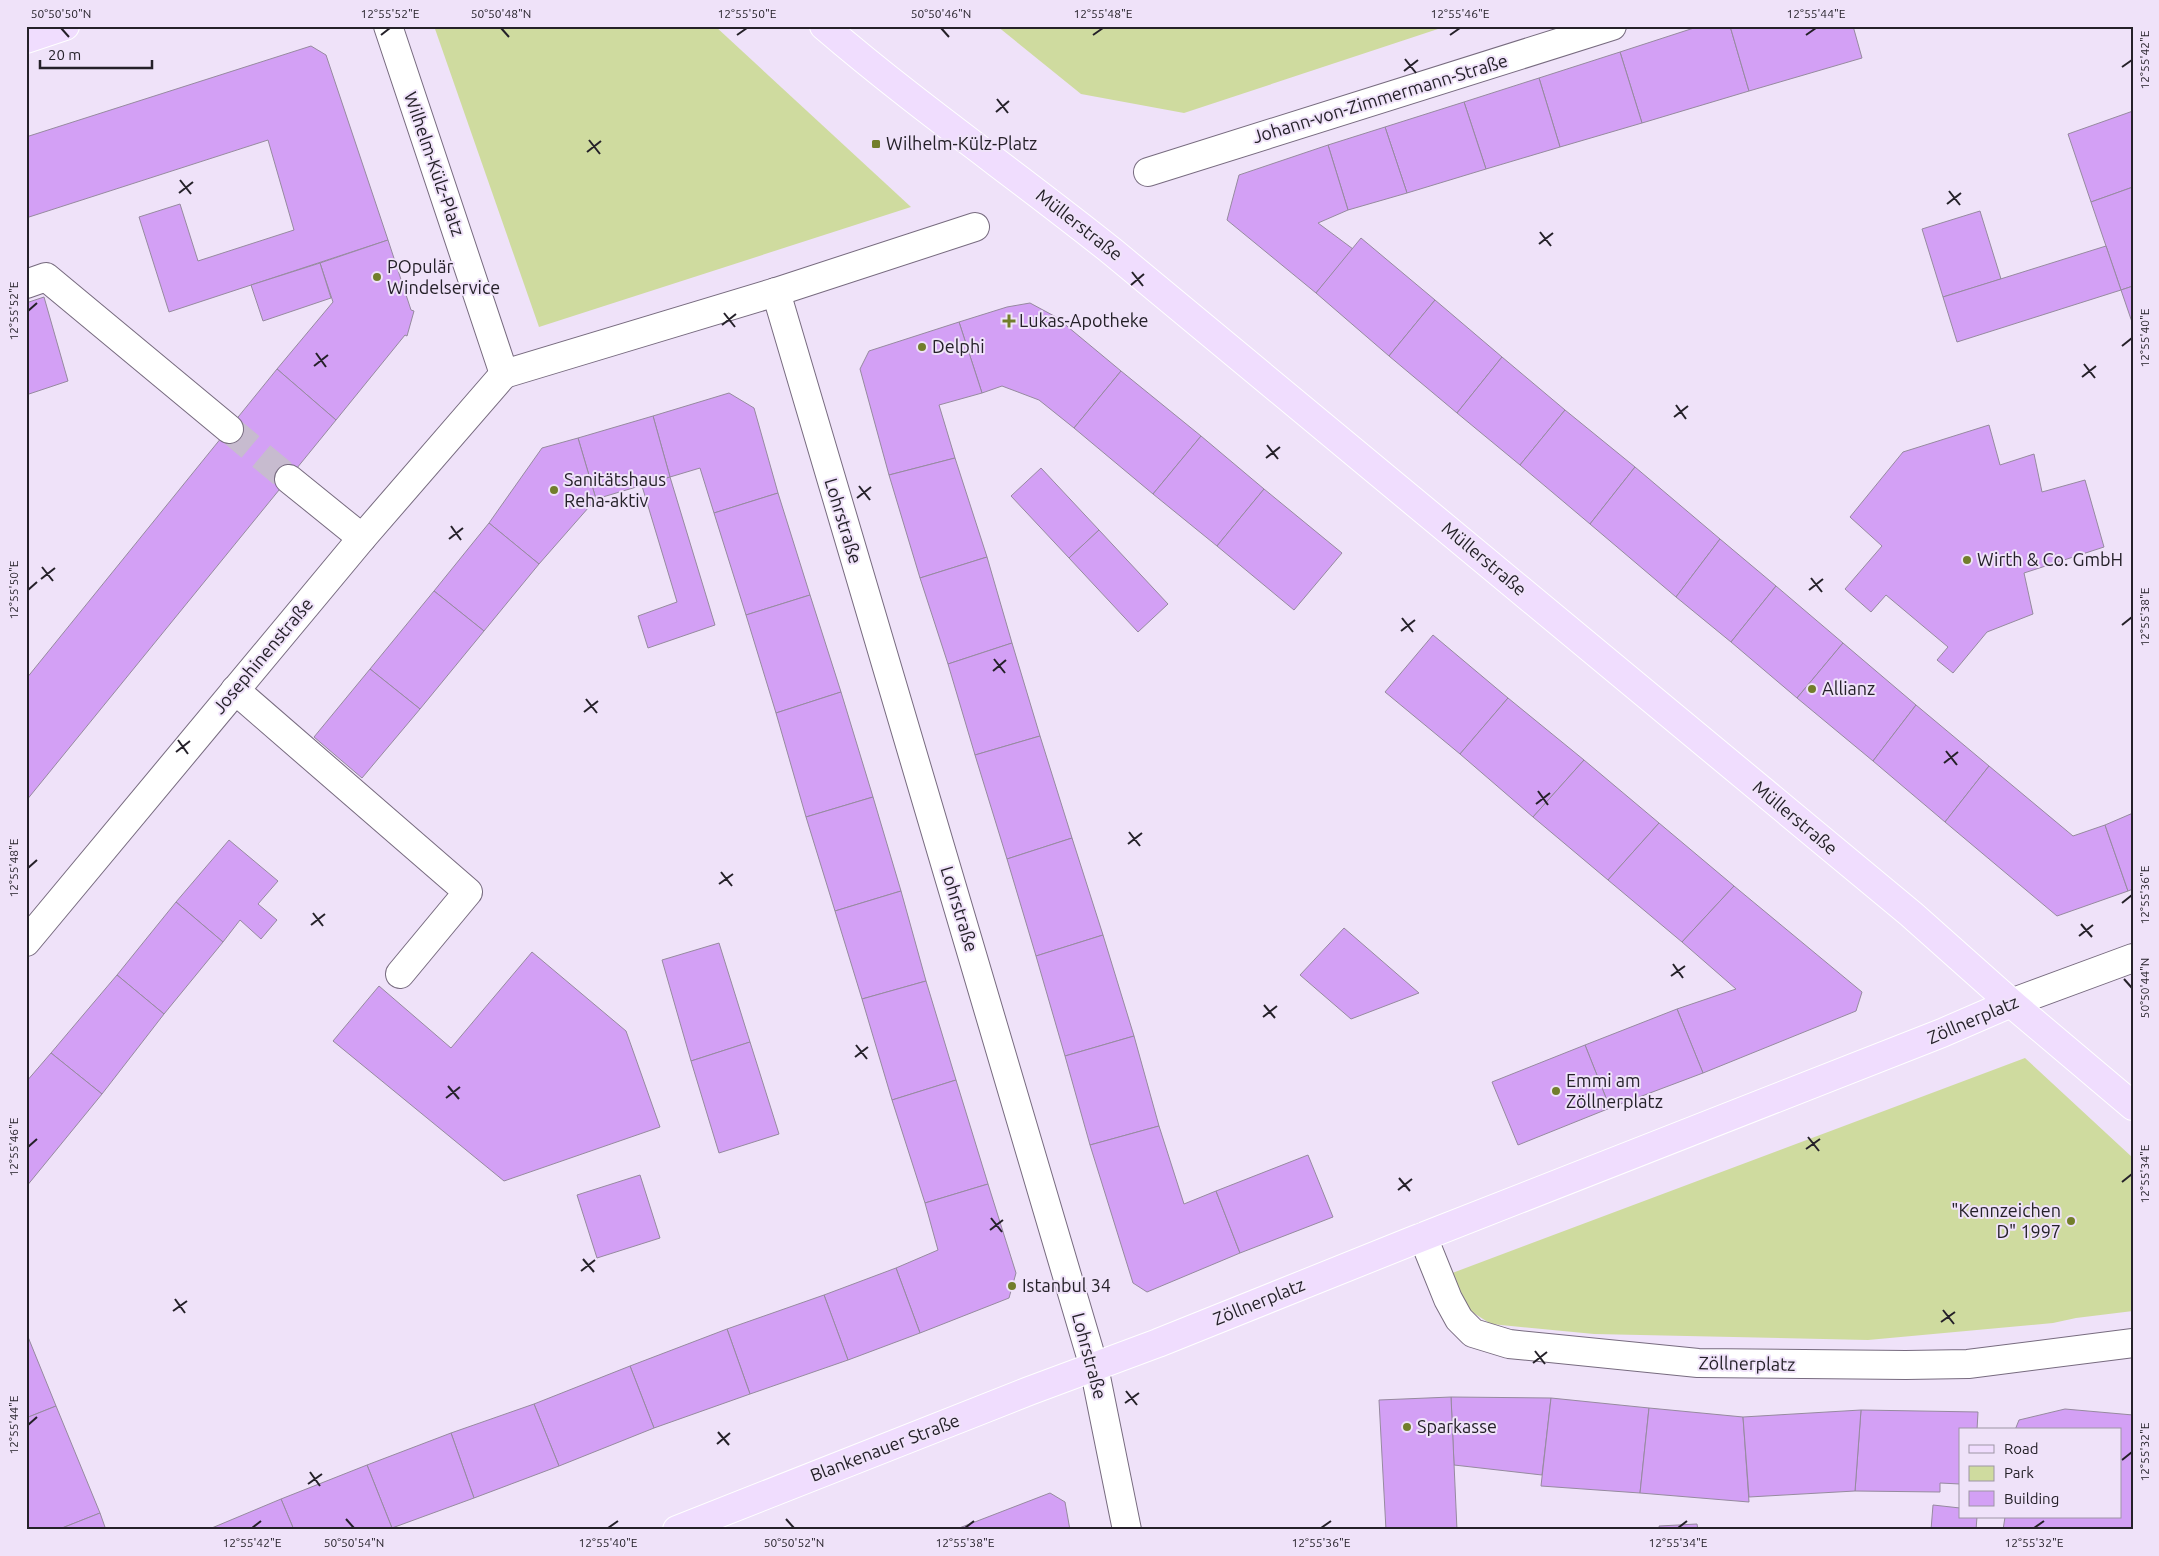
<svg xmlns="http://www.w3.org/2000/svg" width="2159" height="1556" font-family="Ubuntu,sans-serif">
<style>
.green{fill:#cfdb9f}
.building{fill:#d3a0f5;stroke:#968a9f}
.lines{fill:none;stroke-linecap:round;stroke-linejoin:round}
.minor-tunnel{stroke:#c7bbcf;stroke-width:28;stroke-dasharray:28 14;stroke-linecap:butt}
.minor-casing{stroke:#776b7f;stroke-width:30}
.major-casing{stroke:#fff;stroke-width:30}
.minor{stroke:#fff;stroke-width:28}
.major{stroke:#f0ddfe;stroke-width:28}
.ticks{fill:none;stroke:#252129;stroke-width:2}
.poi-dot{fill:#727e2b;stroke:#efe2f9;stroke-width:2}
.labels{text-anchor:middle;stroke-width:4;stroke-linejoin:round;paint-order:stroke}
.street-label{font-size:18px;fill:#252129;stroke:#efe2f9}
.poi-label{font-size:18px;fill:#252129;stroke:#efe2f9;text-anchor:start}
.neatline{fill:none;stroke:#252129;stroke-width:2}
.ticks-label{font-size:12px;text-anchor:middle;fill:#252129}
</style>
<rect width="100%" height="100%" fill="#efe2f9"/>
<g class="green">
<polygon points="434,26 715,26 911,207 539,327"/>
<polygon points="997,26 1447,26 1184,113 1081,94"/>
<polygon points="2025,1058 2133,1158 2133,1311 2076,1318 2053,1323 1868,1340 1594,1334 1491,1324 1472,1312 1455,1291 1447,1275"/>
</g>
<g class="building">
<polygon points="1700,26 1730,26 1749,91 1642,123 1620,52"/>
<polygon points="1730,26 1853,26 1862,58 1749,91"/>
<polygon points="311,46 326,55 388,240 169,312 139,217 180,204 198,261 294,230 268,140 26,218 26,137"/>
<polygon points="1620,52 1642,123 1560,147 1539,78"/>
<polygon points="1539,78 1560,147 1486,169 1464,102"/>
<polygon points="1464,102 1486,169 1407,193 1385,127"/>
<polygon points="2133,111 2133,187 2091,202 2068,134"/>
<polygon points="1385,127 1407,193 1348,210 1328,145"/>
<polygon points="1328,145 1348,210 1318,223 1353,249 1316,293 1227,220 1239,175"/>
<polygon points="2133,187 2133,286 2121,290 2091,202"/>
<polygon points="1980,211 2001,279 1943,297 1922,229"/>
<polygon points="1361,238 1435,300 1389,356 1316,293"/>
<polygon points="388,240 411,310 414,311 407,336 405,335 336,420 277,369 333,302 320,263"/>
<polygon points="2106,246 2121,290 1957,342 1943,297"/>
<polygon points="320,263 331,298 263,321 251,285"/>
<polygon points="2133,286 2133,325 2121,290"/>
<polygon points="44,297 68,381 26,395 26,303"/>
<polygon points="1435,300 1502,357 1457,413 1389,356"/>
<polygon points="1030,303 1056,317 1121,371 1074,428 1039,400 1002,386 982,393 959,322 1007,307"/>
<polygon points="959,322 982,393 939,405 955,458 889,475 860,369 869,351"/>
<polygon points="1502,357 1565,410 1520,465 1457,413"/>
<polygon points="277,369 336,420 26,801 26,679"/>
<polygon points="1121,371 1201,436 1153,494 1074,428"/>
<polygon points="729,393 754,408 778,493 714,513 700,468 670,477 653,416"/>
<polygon points="1565,410 1635,467 1590,524 1520,465"/>
<polygon points="653,416 670,477 596,499 578,438"/>
<polygon points="1989,425 2000,465 2034,454 2042,492 2085,480 2104,547 2024,573 2033,614 1987,632 1953,673 1937,660 1948,647 1886,595 1871,612 1845,589 1882,546 1850,517 1903,452"/>
<polygon points="1201,436 1264,489 1217,546 1153,494"/>
<polygon points="578,438 596,499 539,564 489,523 542,448"/>
<polygon points="955,458 987,557 920,578 889,475"/>
<polygon points="1635,467 1720,539 1676,597 1590,524"/>
<polygon points="1041,468 1099,530 1069,558 1011,496"/>
<polygon points="670,477 715,625 648,648 638,616 677,602 642,486"/>
<polygon points="1264,489 1342,553 1294,610 1217,546"/>
<polygon points="778,493 810,595 746,615 714,513"/>
<polygon points="489,523 539,564 484,631 434,591"/>
<polygon points="1099,530 1168,604 1138,632 1069,558"/>
<polygon points="1720,539 1776,586 1731,642 1676,597"/>
<polygon points="987,557 1012,643 948,664 920,578"/>
<polygon points="1776,586 1843,643 1797,698 1731,642"/>
<polygon points="434,591 484,631 420,709 370,669"/>
<polygon points="810,595 841,692 776,713 746,615"/>
<polygon points="1433,635 1508,698 1460,754 1385,692"/>
<polygon points="1012,643 1040,736 975,755 948,664"/>
<polygon points="1843,643 1916,705 1873,761 1797,698"/>
<polygon points="370,669 420,709 362,778 314,737"/>
<polygon points="841,692 873,797 806,817 776,713"/>
<polygon points="1508,698 1584,760 1533,817 1460,754"/>
<polygon points="1916,705 1989,766 1945,822 1873,761"/>
<polygon points="1040,736 1072,838 1007,859 975,755"/>
<polygon points="1584,760 1659,823 1608,880 1533,817"/>
<polygon points="1989,766 2073,836 2105,825 2128,891 2057,916 1945,822"/>
<polygon points="873,797 901,891 835,911 806,817"/>
<polygon points="2133,813 2133,889 2128,891 2105,825"/>
<polygon points="1659,823 1734,886 1682,942 1608,880"/>
<polygon points="1072,838 1103,935 1036,956 1007,859"/>
<polygon points="229,840 278,881 258,904 277,920 261,939 240,920 223,942 176,902"/>
<polygon points="1734,886 1862,992 1856,1011 1703,1073 1677,1009 1736,989 1682,942"/>
<polygon points="901,891 926,981 862,999 835,911"/>
<polygon points="176,902 223,942 164,1014 117,975"/>
<polygon points="1344,928 1419,993 1351,1019 1300,975"/>
<polygon points="1103,935 1134,1036 1065,1056 1036,956"/>
<polygon points="719,943 750,1042 691,1061 662,960"/>
<polygon points="532,952 626,1031 660,1127 504,1181 333,1041 379,986 451,1048"/>
<polygon points="117,975 164,1014 102,1094 51,1053"/>
<polygon points="926,981 956,1080 892,1100 862,999"/>
<polygon points="1677,1009 1703,1073 1610,1108 1585,1045"/>
<polygon points="1134,1036 1159,1126 1090,1145 1065,1056"/>
<polygon points="750,1042 779,1134 719,1153 691,1061"/>
<polygon points="1585,1045 1610,1108 1518,1145 1492,1082"/>
<polygon points="51,1053 102,1094 26,1187 26,1082"/>
<polygon points="956,1080 988,1184 925,1203 892,1100"/>
<polygon points="1159,1126 1184,1204 1216,1191 1240,1253 1147,1292 1133,1283 1090,1145"/>
<polygon points="1308,1155 1333,1217 1240,1253 1216,1191"/>
<polygon points="640,1175 660,1238 597,1258 577,1195"/>
<polygon points="988,1184 1016,1273 1009,1298 920,1333 896,1268 938,1250 925,1203"/>
<polygon points="896,1268 920,1333 848,1360 824,1295"/>
<polygon points="824,1295 848,1360 750,1394 727,1329"/>
<polygon points="727,1329 750,1394 654,1428 630,1366"/>
<polygon points="26,1332 56,1406 26,1418"/>
<polygon points="630,1366 654,1428 559,1466 534,1404"/>
<polygon points="1451,1397 1551,1398 1542,1475 1454,1465"/>
<polygon points="1451,1397 1457,1530 1386,1530 1379,1400"/>
<polygon points="1551,1398 1649,1408 1640,1493 1541,1486"/>
<polygon points="534,1404 559,1466 474,1498 451,1433"/>
<polygon points="56,1406 100,1513 57,1530 26,1530 26,1418"/>
<polygon points="1649,1408 1743,1417 1749,1502 1640,1493"/>
<polygon points="2065,1409 2133,1415 2133,1530 2003,1530 2005,1517 2120,1517 2120,1430 2015,1430 2019,1420"/>
<polygon points="1861,1410 1978,1412 1977,1430 1960,1430 1960,1484 1940,1483 1940,1492 1855,1491"/>
<polygon points="1861,1410 1855,1491 1749,1497 1743,1417"/>
<polygon points="451,1433 474,1498 392,1528 367,1465"/>
<polygon points="367,1465 392,1528 388,1530 294,1530 281,1499"/>
<polygon points="1050,1493 1065,1502 1070,1530 954,1530"/>
<polygon points="281,1499 294,1530 207,1530"/>
<polygon points="1933,1505 1960,1508 1960,1517 1977,1517 1976,1530 1931,1530"/>
<polygon points="100,1513 106,1530 57,1530"/>
<polygon points="1697,1524 1698,1530 1660,1530 1659,1526"/>
</g>
<g class="lines">
<polyline class="minor-tunnel" points="229,429 289,479"/>
<g class="minor-casing">
<g id="minor">
<polyline points="388,26 504,374"/>
<polyline points="1148,172 1612,26"/>
<polyline points="26,284 46,277 229,429"/>
<polyline points="776,292 1094,1367 1127,1530"/>
<polyline points="504,374 776,292 975,227"/>
<polyline points="289,479 362,538"/>
<polyline points="235,690 468,892 400,974"/>
<polyline points="26,942 362,538 504,374"/>
<polyline points="2011,1003 2133,958"/>
<polyline points="1423,1237 1448,1299 1459,1319 1473,1333 1509,1344 1698,1363 1906,1365 1968,1364 2133,1343"/>
</g>
</g>
<g class="major-casing">
<g id="major">
<path d="M824,26C917,106 1018,176 1114,253L1911,914L2011,1003L2133,1106"/>
<polyline points="26,39 65,26"/>
<polyline points="677,1530 1029,1391 1158,1343 1412,1241 1942,1033 2011,1003"/>
</g>
</g>
<use href="#minor" class="minor"/>
<use href="#major" class="major"/>
</g>
<path class="ticks" d="M61,28L69,37M501,28L509,37M941,28L949,37M381,35L390,28M737,35L747,28M1093,35L1103,28M1450,35L1460,28M1806,35L1816,28M1405,59L1416,73M2122,67L2132,60M1404,71L1418,60M997,99L1008,113M996,112L1009,101M589,140L600,154M587,152L601,141M180,180L191,194M1949,191L1960,205M179,193L193,182M1947,204L1961,193M1540,232L1551,246M1539,244L1553,233M1132,272L1143,286M1131,285L1144,274M28,311L37,303M724,313L735,327M722,325L736,314M2122,346L2132,338M316,353L326,367M2084,364L2095,378M314,366L328,355M2082,377L2096,366M1676,405L1686,419M1674,417L1688,406M1267,445L1278,459M1266,458L1280,447M859,486L870,500M857,498L871,487M451,526L461,540M449,539L463,528M42,567L53,581M1811,578L1822,592M41,579L55,568M28,590L37,582M1809,590L1823,579M1402,618L1413,632M2122,625L2132,617M1401,631L1415,620M994,659L1005,673M993,671L1006,660M586,699L597,713M584,712L598,701M178,740L188,754M1946,751L1957,765M176,752L190,741M1944,763L1958,752M1538,791L1548,805M1536,804L1550,793M1129,832L1140,846M1128,844L1142,833M28,868L37,860M721,872L732,886M719,884L733,874M2122,903L2132,895M313,913L323,926M2081,924L2092,937M311,925L325,914M2079,936L2093,925M1673,964L1683,978M1671,976L1685,966M2124,979L2132,988M1264,1005L1275,1018M1263,1017L1277,1006M856,1045L867,1059M855,1057L868,1047M448,1086L459,1099M446,1098L460,1087M1808,1137L1819,1151M28,1147L37,1139M1806,1149L1820,1139M1399,1178L1410,1191M2122,1182L2132,1174M1398,1190L1412,1179M991,1218L1002,1232M990,1230L1003,1220M583,1259L594,1272M581,1271L595,1260M175,1299L185,1313M1943,1310L1954,1324M173,1311L187,1301M1941,1322L1955,1312M1535,1351L1545,1364M1533,1363L1547,1352M1126,1391L1137,1405M1125,1403L1139,1393M28,1425L37,1417M718,1432L729,1445M717,1444L730,1433M2122,1460L2132,1452M310,1472L320,1486M308,1484L322,1474M346,1519L354,1528M786,1519L794,1528M252,1528L261,1521M608,1528L618,1521M965,1528L974,1521M1321,1528L1331,1521M1678,1528L1687,1521M2034,1528L2044,1521"/>
<g class="poi-dot">
<rect x="871" y="139" width="10" height="10" rx="2.5"/>
<circle cx="377" cy="277" r="5"/>
<path d="M1006.5 313.5h5v5h5v5h-5v5h-5v-5h-5v-5h5z"/>
<circle cx="922" cy="347" r="5"/>
<circle cx="554" cy="490" r="5"/>
<circle cx="1967" cy="560" r="5"/>
<circle cx="1812" cy="689" r="5"/>
<circle cx="1556" cy="1091" r="5"/>
<circle cx="2071" cy="1221" r="5"/>
<circle cx="1012" cy="1286" r="5"/>
<circle cx="1407" cy="1427" r="5"/>
</g>
<g class="labels">
<g class="street-label">
<text transform="translate(1380 99) rotate(-17)" y="6">Johann-von-Zimmermann-Straße</text>
<text transform="translate(434 164) rotate(71)" y="6">Wilhelm-Külz-Platz</text>
<text transform="translate(1079 225) rotate(38)" y="6">Müllerstraße</text>
<text transform="translate(843 521) rotate(73)" y="6">Lohrstraße</text>
<text transform="translate(1484 559) rotate(40)" y="6">Müllerstraße</text>
<text transform="translate(263 656) rotate(-50)" y="6">Josephinenstraße</text>
<text transform="translate(1795 818) rotate(40)" y="6">Müllerstraße</text>
<text transform="translate(959 909) rotate(73)" y="6">Lohrstraße</text>
<text transform="translate(1973 1020) rotate(-23)" y="6">Zöllnerplatz</text>
<text transform="translate(1259 1302) rotate(-22)" y="6">Zöllnerplatz</text>
<text transform="translate(1089 1356) rotate(75)" y="6">Lohrstraße</text>
<text transform="translate(1747 1364) rotate(1)" y="6">Zöllnerplatz</text>
<text transform="translate(885 1448) rotate(-21)" y="6">Blankenauer Straße</text>
</g>
<g class="poi-label">
<text x="886" y="150">Wilhelm-Külz-Platz</text>
<text x="387" y="273">POpulär<tspan x="387" dy="21">Windelservice</tspan></text>
<text x="1019" y="327">Lukas-Apotheke</text>
<text x="932" y="353">Delphi</text>
<text x="564" y="486">Sanitätshaus<tspan x="564" dy="21">Reha-aktiv</tspan></text>
<text x="1977" y="566">Wirth &amp; Co. GmbH</text>
<text x="1822" y="695">Allianz</text>
<text x="1566" y="1087">Emmi am<tspan x="1566" dy="21">Zöllnerplatz</tspan></text>
<text x="2061" y="1217" text-anchor="end">"Kennzeichen<tspan x="2061" dy="21">D" 1997</tspan></text>
<text x="1022" y="1292">Istanbul 34</text>
<text x="1417" y="1433">Sparkasse</text>
</g>
</g>
<rect width="2159" height="1556" fill="none" stroke="#efe2f9" stroke-width="55"/>
<rect x="1959" y="1428" width="162" height="90" fill="#efe2f9" stroke="#9e95a6"/>
<rect x="1969" y="1445" width="25" height="8" fill="#f0ddfe" stroke="#9e95a6"/>
<text x="2004" y="1454" font-size="15" fill="#252129">Road</text>
<rect x="1969" y="1466" width="25" height="15" fill="#cfdb9f" stroke="#9e95a6"/>
<text x="2004" y="1478" font-size="15" fill="#252129">Park</text>
<rect x="1969" y="1491" width="25" height="15" fill="#d3a0f5" stroke="#9e95a6"/>
<text x="2004" y="1504" font-size="15" fill="#252129">Building</text>
<path d="M40 60v8h112v-8" fill="none" stroke="#252129" stroke-width="2.5"/>
<text x="48" y="60" font-size="15" fill="#252129" stroke="#efe2f9" stroke-width="4" paint-order="stroke">20 m</text>
<rect x="28" y="28" width="2104" height="1500" class="neatline"/>
<g class="ticks-label">
<text x="61" y="18">50°50'50"N</text>
<text x="390" y="18">12°55'52"E</text>
<text x="501" y="18">50°50'48"N</text>
<text x="747" y="18">12°55'50"E</text>
<text x="941" y="18">50°50'46"N</text>
<text x="1103" y="18">12°55'48"E</text>
<text x="1460" y="18">12°55'46"E</text>
<text x="1816" y="18">12°55'44"E</text>
<text transform="translate(2145 60) rotate(-90)" y="4">12°55'42"E</text>
<text transform="translate(14 311) rotate(-90)" y="4">12°55'52"E</text>
<text transform="translate(2145 338) rotate(-90)" y="4">12°55'40"E</text>
<text transform="translate(14 590) rotate(-90)" y="4">12°55'50"E</text>
<text transform="translate(2145 617) rotate(-90)" y="4">12°55'38"E</text>
<text transform="translate(14 868) rotate(-90)" y="4">12°55'48"E</text>
<text transform="translate(2145 895) rotate(-90)" y="4">12°55'36"E</text>
<text transform="translate(2145 988) rotate(-90)" y="4">50°50'44"N</text>
<text transform="translate(14 1147) rotate(-90)" y="4">12°55'46"E</text>
<text transform="translate(2145 1174) rotate(-90)" y="4">12°55'34"E</text>
<text transform="translate(14 1425) rotate(-90)" y="4">12°55'44"E</text>
<text transform="translate(2145 1452) rotate(-90)" y="4">12°55'32"E</text>
<text x="252" y="1547">12°55'42"E</text>
<text x="354" y="1547">50°50'54"N</text>
<text x="608" y="1547">12°55'40"E</text>
<text x="794" y="1547">50°50'52"N</text>
<text x="965" y="1547">12°55'38"E</text>
<text x="1321" y="1547">12°55'36"E</text>
<text x="1678" y="1547">12°55'34"E</text>
<text x="2034" y="1547">12°55'32"E</text>
</g>
</svg>
